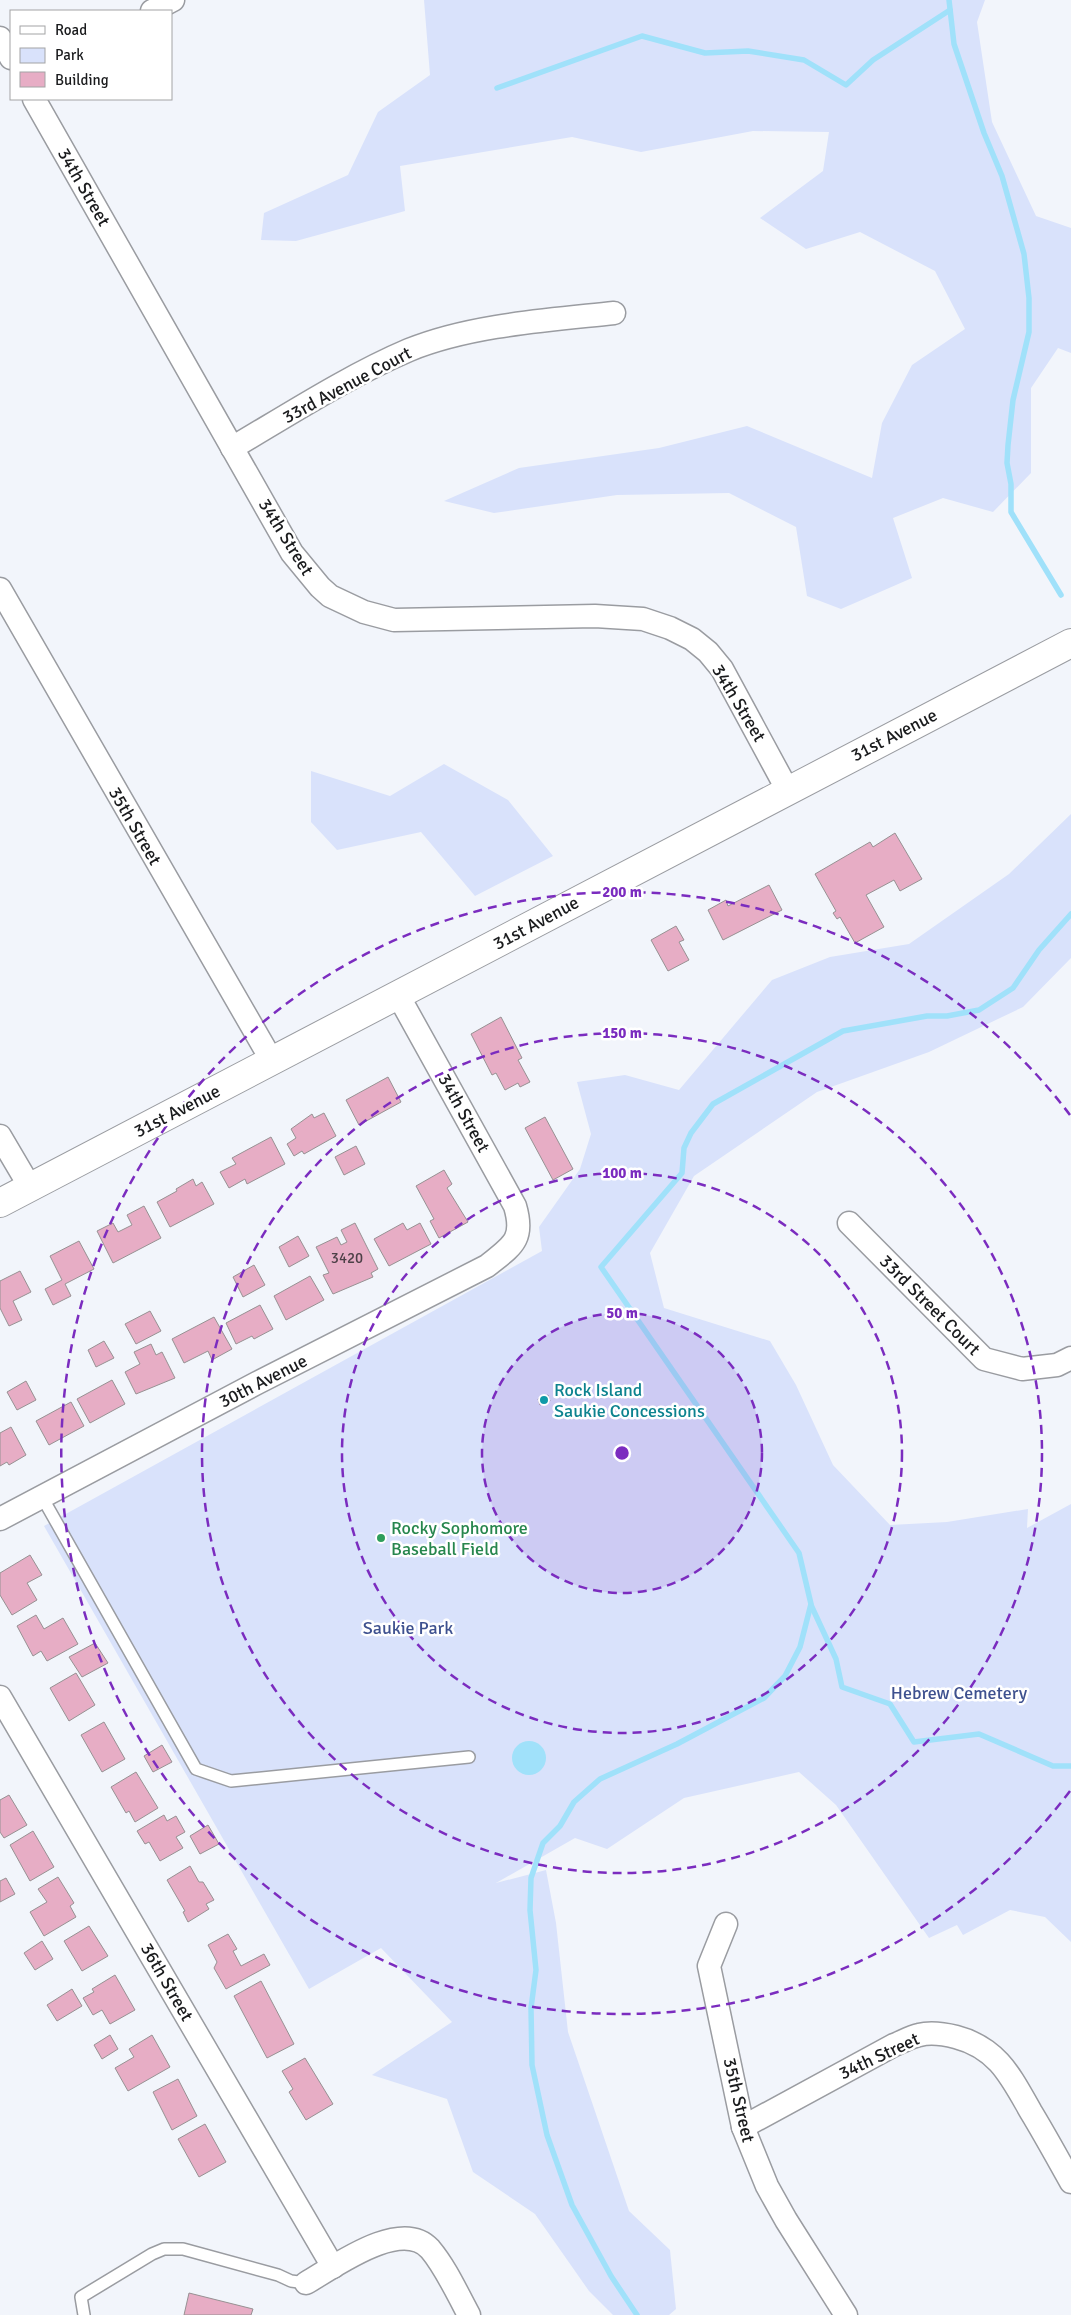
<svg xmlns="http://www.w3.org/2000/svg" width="1071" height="2315" font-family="Signika,sans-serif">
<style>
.green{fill:#d9e2fb}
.water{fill:#a0e1fa}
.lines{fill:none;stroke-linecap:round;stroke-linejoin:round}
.stream{stroke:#a0e1fa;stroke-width:5.5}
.building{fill:#e7adc5;stroke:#979193}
.lane-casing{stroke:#9a9ca1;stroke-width:14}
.street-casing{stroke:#9a9ca1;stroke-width:25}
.secondary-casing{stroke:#9a9ca1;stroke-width:30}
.lane{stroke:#fff;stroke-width:11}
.street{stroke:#fff;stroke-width:22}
.secondary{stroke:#fff;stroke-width:28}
.ring{fill:none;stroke:#7b2cbf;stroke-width:2.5;stroke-dasharray:9 6}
.culture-dot{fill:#0f9aa8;stroke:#fff;stroke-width:2}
.leisure-dot{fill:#2e9e5b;stroke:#fff;stroke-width:2}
.labels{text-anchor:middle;stroke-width:5;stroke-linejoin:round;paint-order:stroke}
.number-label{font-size:15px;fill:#4d4047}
.street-label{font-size:18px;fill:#1a1b1d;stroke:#fff}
.culture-label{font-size:18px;fill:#0d838f;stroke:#fff;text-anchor:start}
.leisure-label{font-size:18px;fill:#27864d;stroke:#fff;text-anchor:start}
.park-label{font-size:18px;fill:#3e518f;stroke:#fff}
.centre{fill:#7b2cbf;stroke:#fff;stroke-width:2.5}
.ring-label{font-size:15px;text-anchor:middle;font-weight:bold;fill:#7b2cbf;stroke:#fff;stroke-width:5;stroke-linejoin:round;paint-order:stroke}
</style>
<rect width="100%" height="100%" fill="#f2f5fb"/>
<g class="green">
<polygon points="424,0 985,0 977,22 992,122 1036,216 1071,228 1071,353 1058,348 1031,388 1031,473 993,512 943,498 893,518 912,578 841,609 807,596 796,527 729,493 617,495 494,513 444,501 519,468 659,448 747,426 872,478 882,423 912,365 965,329 935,271 860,232 806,249 760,218 823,171 829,132 753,131 641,152 572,137 400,166 405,211 296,241 261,240 264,213 348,175 378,112 430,75"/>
<polygon points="444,764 508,800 553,856 475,896 421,832 337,850 311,822 311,771 390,796"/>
<polygon points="1071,814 1071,958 1023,1007 929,1052 817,1092 694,1176 650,1253 664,1308 770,1341 796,1385 833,1465 890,1525 947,1522 1028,1509 1027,1528 1071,1504 1071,1942 1045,1917 1010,1910 963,1935 957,1925 929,1938 836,1805 799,1772 684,1798 607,1849 575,1838 496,1883 546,1870 556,1923 568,2032 629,2211 670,2250 676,2309 669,2315 613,2315 589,2291 535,2214 473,2172 447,2099 372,2075 452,2022 381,1948 309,1989 44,1526 542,1251 539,1227 580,1169 591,1134 577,1082 625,1075 679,1090 772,980 830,957 909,944 1009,874"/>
</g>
<circle class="water" cx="529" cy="1758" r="17"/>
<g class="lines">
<g class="stream">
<polyline points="949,0 954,44 984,133 1002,176 1024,254 1029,298 1029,332 1013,400 1008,445 1007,463 1011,484 1011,512 1061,595"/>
<polyline points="497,88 642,36 705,53 748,51 804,60 846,85 873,60 950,10"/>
<polyline points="811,1605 836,1659 842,1687 890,1704 914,1742 979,1734 1053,1766 1071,1766"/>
<polyline points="637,2315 611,2276 572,2205 547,2135 532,2065 531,2008 536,1970 530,1910 531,1878 543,1843 560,1826 574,1802 600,1779 677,1744 764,1698 785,1676 800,1647 811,1604 799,1553 601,1267 682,1173 684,1148 691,1133 713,1104 843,1031 927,1016 947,1016 979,1010 1013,988 1039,950 1071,914"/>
</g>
</g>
<g class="building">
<polygon points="895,833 922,879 900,891 894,880 866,895 884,927 855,943 840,917 837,919 833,913 836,911 815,874 870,842 873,847"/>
<polygon points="769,885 782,910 723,940 708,910 726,900 728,906"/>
<polygon points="676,926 684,940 679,942 689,960 668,971 651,940"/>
<polygon points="501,1017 522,1058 518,1060 530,1082 520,1087 518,1083 505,1090 496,1073 492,1075 471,1034"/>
<polygon points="388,1077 401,1102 359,1125 346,1100"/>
<polygon points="324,1113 336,1136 304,1154 302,1151 294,1156 287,1144 296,1138 291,1129 312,1114 314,1118"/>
<polygon points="545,1117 573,1169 553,1180 525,1128"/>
<polygon points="271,1137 285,1164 247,1184 245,1179 229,1188 220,1172 236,1164 232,1158"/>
<polygon points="356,1146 365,1164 344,1175 335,1157"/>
<polygon points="444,1170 452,1184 447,1188 468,1222 439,1238 430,1221 434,1219 416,1186"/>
<polygon points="193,1179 196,1186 202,1182 214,1204 170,1227 157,1202 177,1191 176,1189"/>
<polygon points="144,1206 161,1238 113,1263 97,1231 113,1223 118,1232 132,1225 127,1215"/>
<polygon points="355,1223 378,1269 371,1273 373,1277 333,1294 323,1275 329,1273 316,1247 337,1237 341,1245 347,1242 341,1230"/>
<polygon points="403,1223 407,1230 420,1223 431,1244 389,1266 374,1239"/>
<polygon points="298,1236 309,1256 289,1267 279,1247"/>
<polygon points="79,1241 94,1269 65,1284 71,1296 53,1305 45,1289 62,1280 50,1256"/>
<polygon points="254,1265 265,1285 243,1297 233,1277"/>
<polygon points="20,1271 31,1292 13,1301 22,1320 9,1326 0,1308 0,1281"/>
<polygon points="310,1276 324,1300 286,1320 274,1296"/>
<polygon points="260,1305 273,1329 254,1339 252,1336 236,1344 226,1323"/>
<polygon points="150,1311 161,1331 136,1344 125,1324"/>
<polygon points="214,1317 232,1349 212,1360 208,1351 184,1363 172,1339"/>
<polygon points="104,1341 114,1358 96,1367 88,1350"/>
<polygon points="151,1344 156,1355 162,1352 175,1378 136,1394 125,1372 140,1364 134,1352"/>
<polygon points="112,1380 125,1404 90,1423 77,1399"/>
<polygon points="26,1381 36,1400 17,1410 7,1392"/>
<polygon points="548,1395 550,1401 540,1405 538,1399"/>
<polygon points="71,1402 84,1426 49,1445 36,1421"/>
<polygon points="11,1427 26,1455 9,1465 7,1462 0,1466 0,1433"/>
<polygon points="30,1555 42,1575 27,1583 37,1600 12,1615 0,1595 0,1573"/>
<polygon points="36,1615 44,1629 63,1618 78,1644 47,1661 41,1651 33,1656 17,1626"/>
<polygon points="95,1643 108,1663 82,1677 69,1657"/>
<polygon points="76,1673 95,1705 69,1721 50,1688"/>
<polygon points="104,1722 125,1759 102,1772 81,1735"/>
<polygon points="162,1745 172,1762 153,1772 144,1756"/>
<polygon points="136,1772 158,1808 135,1822 129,1811 126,1813 111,1787"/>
<polygon points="9,1795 27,1825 4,1838 0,1832 0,1800"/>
<polygon points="164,1815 167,1821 176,1816 185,1832 176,1837 183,1848 160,1861 149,1842 145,1844 137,1831"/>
<polygon points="208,1825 219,1844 200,1854 190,1836"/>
<polygon points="33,1831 54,1867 30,1881 10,1845"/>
<polygon points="190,1866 199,1882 203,1882 214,1900 206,1904 209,1909 188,1922 183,1912 185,1911 167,1880"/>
<polygon points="58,1877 74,1903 70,1906 76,1917 44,1936 30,1912 47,1902 38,1889"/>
<polygon points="6,1878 15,1894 0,1902 0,1881"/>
<polygon points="89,1926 108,1956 82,1971 64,1941"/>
<polygon points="228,1934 237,1949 233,1951 241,1966 264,1954 270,1965 226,1989 214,1968 217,1962 208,1945"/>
<polygon points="42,1941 53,1959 35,1970 24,1953"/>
<polygon points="115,1975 135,2010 110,2024 102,2010 93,2015 83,1998 94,1992 92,1989"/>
<polygon points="261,1981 294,2044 267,2058 234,1996"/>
<polygon points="72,1989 82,2006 57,2021 47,2005"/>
<polygon points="110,2035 118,2049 102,2059 94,2045"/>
<polygon points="152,2035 170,2067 128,2091 115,2068 134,2057 129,2049"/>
<polygon points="305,2058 333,2104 306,2120 289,2092 293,2089 282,2071"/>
<polygon points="178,2079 197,2116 172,2130 153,2092"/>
<polygon points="205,2124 226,2162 199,2177 178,2139"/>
<polygon points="189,2293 253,2309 251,2315 184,2315"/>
</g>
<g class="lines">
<g class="lane-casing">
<g id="lane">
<polyline points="42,1497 196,1769 231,1781 469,1757"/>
<polyline points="84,2315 81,2297 152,2254 164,2249 183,2249 278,2275 291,2281 306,2283"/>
</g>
</g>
<g class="street-casing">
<g id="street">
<polyline points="152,11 173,0"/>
<polyline points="0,38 11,58"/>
<polyline points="34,99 292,553 320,587 330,596 364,612 394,620 595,616 643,619 670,628 692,639 708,652 722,669 788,791"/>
<path d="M232,448C288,415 350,375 409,350C470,325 549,320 614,313"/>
<polyline points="0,589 272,1061"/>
<polyline points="0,1136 30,1187"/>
<polyline points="849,1223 984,1359 1022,1369 1057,1365 1071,1358"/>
<path d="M0,1519L257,1383L487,1266C512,1246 525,1240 515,1206L398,995"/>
<polyline points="0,1697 333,2267"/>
<polyline points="726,1924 709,1966 743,2127 767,2186 786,2220 846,2315"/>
<path d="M743,2127L894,2045C902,2042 910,2037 919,2035C931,2032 944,2034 956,2037C998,2048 1011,2077 1031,2112C1045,2135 1058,2159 1071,2182"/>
<path d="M306,2283C334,2267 401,2217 430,2249C446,2268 457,2293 469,2315"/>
</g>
</g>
<g class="secondary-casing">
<polyline id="secondary" points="0,1203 1071,643"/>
</g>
<use href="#lane" class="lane"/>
<use href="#street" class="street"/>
<use href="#secondary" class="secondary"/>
</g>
<circle cx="622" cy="1453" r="140" fill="#7b2cbf" fill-opacity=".12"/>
<g class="ring">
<circle cx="622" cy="1453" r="140"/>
<circle cx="622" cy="1453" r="280"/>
<circle cx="622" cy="1453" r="420"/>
<path d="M1070 1791A561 561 0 1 1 1070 1115"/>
</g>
<circle class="culture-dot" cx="544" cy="1400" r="5"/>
<circle class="leisure-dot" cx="381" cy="1538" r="5"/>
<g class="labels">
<g class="number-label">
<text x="347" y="1263">3420</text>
</g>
<g class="street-label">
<text transform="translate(84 187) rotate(60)" y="6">34th Street</text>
<text transform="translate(347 385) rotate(-28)" y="6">33rd Avenue Court</text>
<text transform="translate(286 537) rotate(58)" y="6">34th Street</text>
<text transform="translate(739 703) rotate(59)" y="6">34th Street</text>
<text transform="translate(894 735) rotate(-27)" y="6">31st Avenue</text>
<text transform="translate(135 826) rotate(60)" y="6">35th Street</text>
<text transform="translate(536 923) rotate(-28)" y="6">31st Avenue</text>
<text transform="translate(177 1111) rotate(-27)" y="6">31st Avenue</text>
<text transform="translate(464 1113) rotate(61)" y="6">34th Street</text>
<text transform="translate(930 1305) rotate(45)" y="6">33rd Street Court</text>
<text transform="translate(263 1381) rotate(-27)" y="6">30th Avenue</text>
<text transform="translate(167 1982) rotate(60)" y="6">36th Street</text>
<text transform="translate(879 2056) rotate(-25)" y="6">34th Street</text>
<text transform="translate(739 2100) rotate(77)" y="6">35th Street</text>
</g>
<g class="culture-label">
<text x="554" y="1396">Rock Island<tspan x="554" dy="21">Saukie Concessions</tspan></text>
</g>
<g class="leisure-label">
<text x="391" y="1534">Rocky Sophomore<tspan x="391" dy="21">Baseball Field</tspan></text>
</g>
<g class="park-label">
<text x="408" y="1634">Saukie Park</text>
<text x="959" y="1699">Hebrew Cemetery</text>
</g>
</g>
<circle cx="622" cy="1453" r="8" class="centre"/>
<g class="ring-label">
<text x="622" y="897">200 m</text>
<text x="622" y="1038">150 m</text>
<text x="622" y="1178">100 m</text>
<text x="622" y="1318">50 m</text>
</g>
<rect x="10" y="10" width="162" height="90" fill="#ffffff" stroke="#a3a4a5"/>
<rect x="20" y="26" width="25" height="8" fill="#ffffff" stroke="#a3a4a5"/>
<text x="55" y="35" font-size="15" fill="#1a1b1d">Road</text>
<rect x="20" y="48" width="25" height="15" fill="#d9e2fb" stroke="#a3a4a5"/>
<text x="55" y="60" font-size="15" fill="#1a1b1d">Park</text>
<rect x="20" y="72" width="25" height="15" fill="#e7adc5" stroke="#a3a4a5"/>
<text x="55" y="85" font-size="15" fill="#1a1b1d">Building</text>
</svg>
